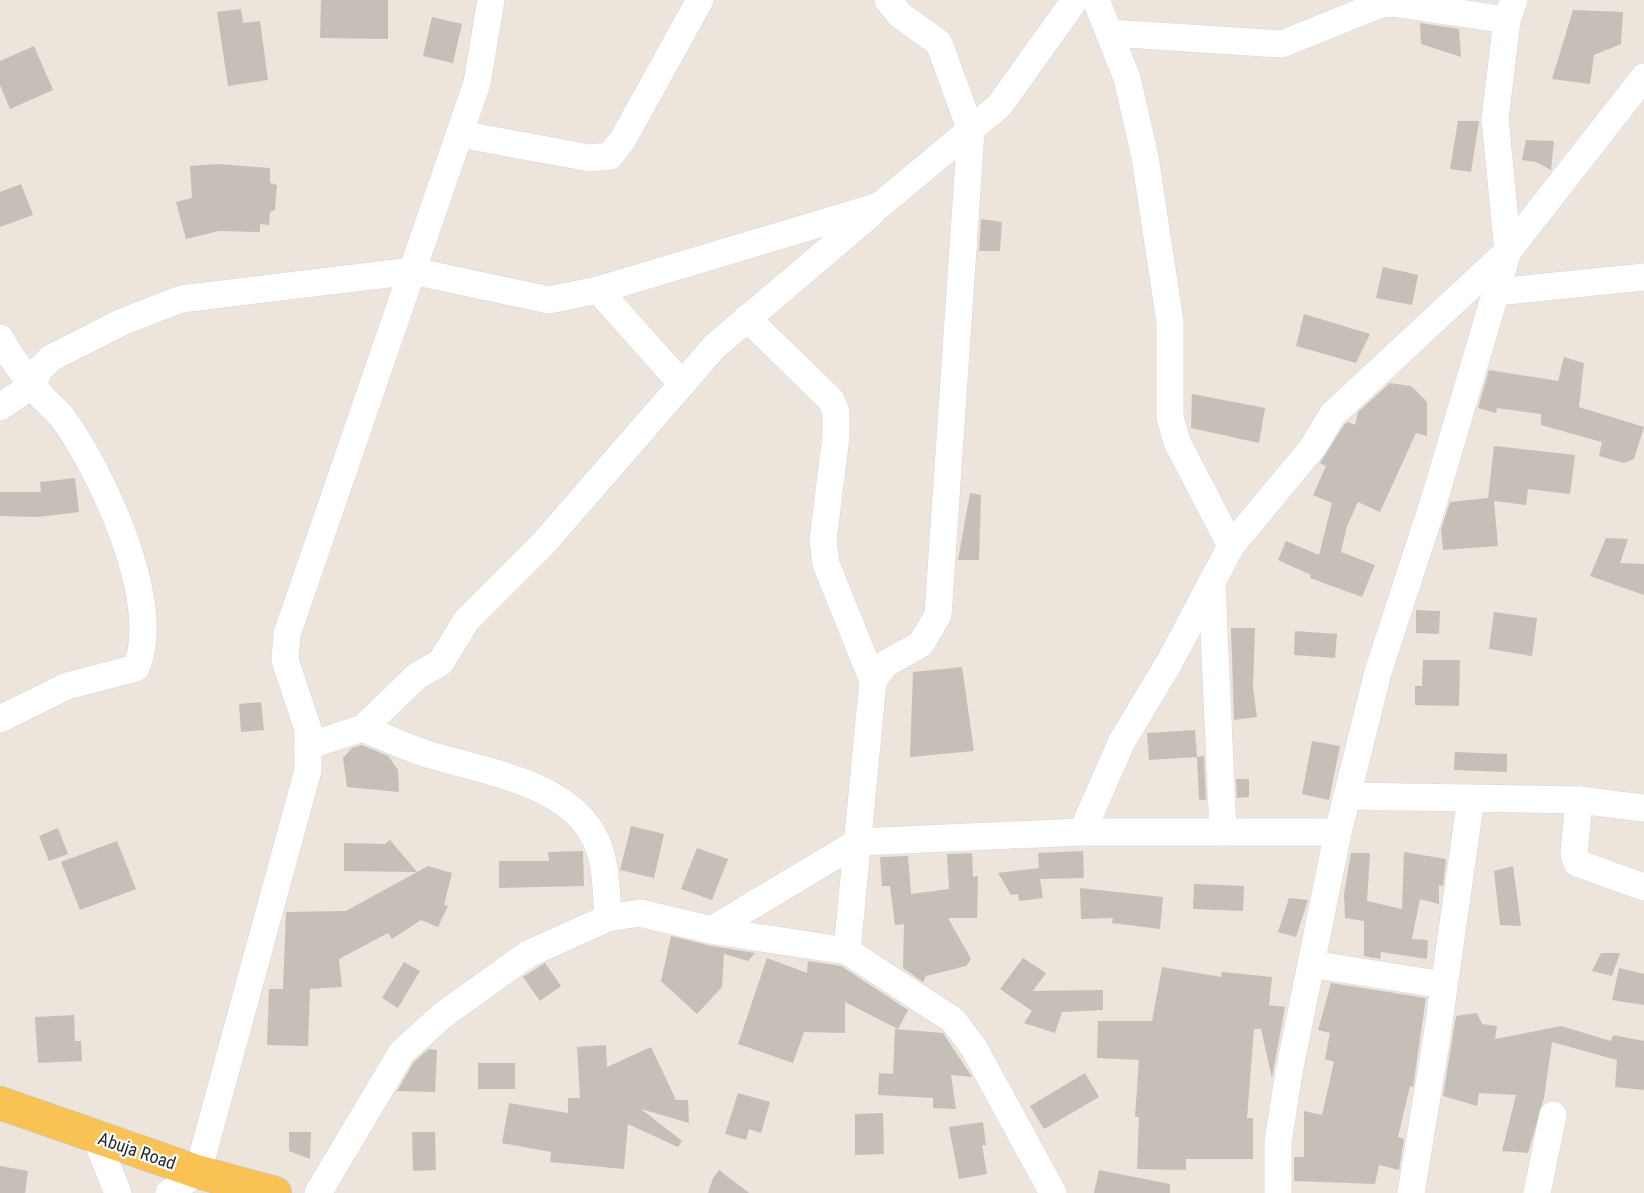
<svg xmlns="http://www.w3.org/2000/svg" width="1644" height="1193" font-family="'Roboto Condensed',sans-serif">
<style>
.building{fill:#c6bfb7}
.lines{fill:none;stroke-linecap:round;stroke-linejoin:round}
.minor-casing{stroke:#d1d7e4;stroke-width:28}
.major-casing{stroke:#c4c4c4;stroke-width:34}
.minor{stroke:#fff;stroke-width:27}
.major{stroke:#f9c255;stroke-width:33}
.labels{text-anchor:middle;stroke-width:4.5;stroke-linejoin:round;paint-order:stroke}
.street-label{font-size:18px;fill:#2b2b2b;stroke:#fff}
</style>
<rect width="100%" height="100%" fill="#ede4dc"/>
<g class="building">
<polygon points="321,0 388,0 388,39 320,38"/>
<polygon points="241,9 243,23 260,21 268,80 228,86 217,12"/>
<polygon points="1573,10 1623,12 1621,44 1594,55 1590,84 1552,79"/>
<polygon points="432,17 462,24 453,63 423,56"/>
<polygon points="1420,23 1459,29 1461,57 1421,44"/>
<polygon points="34,46 53,90 10,109 0,85 0,61"/>
<polygon points="1458,121 1479,121 1471,172 1450,169"/>
<polygon points="1526,140 1554,141 1551,170 1536,162 1522,160"/>
<polygon points="218,164 270,168 270,183 277,185 275,210 270,212 269,225 260,224 260,232 219,231 186,239 176,202 192,198 190,166"/>
<polygon points="21,184 33,215 0,227 0,192"/>
<polygon points="981,219 1002,222 1000,251 979,251"/>
<polygon points="1383,267 1418,275 1412,305 1376,298"/>
<polygon points="1304,314 1370,334 1356,363 1296,346"/>
<polygon points="1564,357 1584,363 1579,407 1644,427 1634,459 1624,463 1599,456 1602,442 1541,425 1541,414 1497,408 1496,413 1478,408 1489,370 1558,381"/>
<polygon points="1390,383 1411,386 1427,402 1427,436 1416,433 1380,512 1358,502 1347,526 1341,552 1375,565 1362,597 1310,578 1311,575 1278,560 1286,541 1319,555 1332,503 1313,495 1326,466 1320,463 1344,425 1348,422 1355,425 1358,412"/>
<polygon points="1192,394 1265,408 1259,443 1191,428"/>
<polygon points="1494,446 1575,455 1570,494 1528,489 1526,505 1494,501 1498,546 1443,550 1441,529 1450,502 1488,498"/>
<polygon points="75,478 79,512 38,517 0,516 0,492 41,492 40,482"/>
<polygon points="970,493 981,495 979,560 958,560"/>
<polygon points="1606,538 1628,539 1620,563 1644,564 1644,595 1590,576"/>
<polygon points="1416,610 1440,611 1439,634 1416,633"/>
<polygon points="1494,612 1537,618 1532,656 1489,649"/>
<polygon points="1231,628 1255,628 1253,688 1257,717 1234,720"/>
<polygon points="1295,631 1337,634 1335,658 1294,655"/>
<polygon points="1423,660 1460,660 1459,706 1415,705 1415,686 1422,686"/>
<polygon points="962,667 974,751 910,757 913,672"/>
<polygon points="261,702 264,730 241,732 239,704"/>
<polygon points="1195,730 1197,757 1149,760 1147,733"/>
<polygon points="1312,741 1340,746 1329,800 1302,794"/>
<polygon points="362,745 388,756 398,770 399,792 347,787 343,758 352,748"/>
<polygon points="1455,752 1507,754 1507,772 1454,770"/>
<polygon points="1204,756 1206,800 1199,800 1197,757"/>
<polygon points="1236,779 1249,779 1249,797 1237,798"/>
<polygon points="631,826 664,834 654,878 620,870"/>
<polygon points="58,828 68,854 49,861 39,836"/>
<polygon points="390,840 417,872 428,866 452,873 444,905 448,906 438,927 421,920 392,939 388,933 339,959 342,987 310,989 308,1046 267,1045 269,989 283,989 286,912 346,911 417,872 344,871 344,843 385,844"/>
<polygon points="117,841 136,889 80,910 61,862"/>
<polygon points="697,848 728,859 712,900 681,889"/>
<polygon points="583,851 584,886 499,888 499,861 549,861 548,852"/>
<polygon points="1083,851 1084,878 1040,879 1043,898 1019,901 1018,894 1011,895 998,873 1039,868 1038,853"/>
<polygon points="1404,852 1446,859 1443,886 1439,885 1439,904 1420,899 1412,939 1428,940 1427,959 1381,952 1380,959 1364,956 1364,921 1345,918 1344,894 1351,853 1370,853 1367,901 1402,909"/>
<polygon points="972,853 973,877 978,876 977,918 948,918 971,959 966,966 926,976 923,982 903,968 904,924 895,925 890,886 882,886 880,857 908,856 911,894 949,889 947,854"/>
<polygon points="1513,866 1521,926 1500,925 1494,871"/>
<polygon points="1194,884 1244,886 1243,911 1193,909"/>
<polygon points="1080,888 1163,897 1160,929 1112,923 1113,918 1081,919"/>
<polygon points="1289,898 1308,900 1296,937 1278,932"/>
<polygon points="671,936 712,946 755,953 748,961 724,954 722,987 697,1014 661,981"/>
<polygon points="1601,953 1620,953 1612,976 1592,971"/>
<polygon points="767,958 807,973 808,961 841,966 908,1010 898,1029 845,1002 845,1033 804,1032 793,1063 738,1044"/>
<polygon points="1023,958 1046,973 1033,991 1103,990 1103,1010 1062,1012 1055,1033 1024,1023 1032,1011 1000,989"/>
<polygon points="404,962 420,971 398,1008 382,998"/>
<polygon points="545,963 561,986 540,1001 523,977"/>
<polygon points="1162,967 1221,977 1222,972 1272,977 1269,1005 1285,1007 1272,1078 1261,1029 1254,1029 1247,1118 1253,1118 1253,1159 1186,1159 1186,1170 1137,1169 1139,1117 1135,1117 1139,1060 1097,1058 1098,1021 1152,1021"/>
<polygon points="1619,968 1644,974 1644,1005 1612,1000"/>
<polygon points="1331,983 1426,998 1413,1087 1410,1086 1398,1137 1404,1139 1399,1170 1379,1165 1375,1184 1294,1181 1294,1157 1304,1157 1304,1111 1322,1115 1334,1062 1325,1059 1330,1033 1318,1030"/>
<polygon points="1477,1013 1482,1024 1497,1026 1495,1039 1561,1026 1611,1041 1613,1035 1644,1041 1644,1090 1615,1087 1617,1060 1552,1042 1544,1098 1528,1153 1502,1151 1516,1095 1479,1093 1477,1106 1443,1096 1456,1016"/>
<polygon points="74,1015 75,1041 81,1041 82,1061 38,1063 35,1017"/>
<polygon points="895,1029 943,1033 972,1077 951,1075 956,1109 933,1108 933,1098 878,1095 879,1073 893,1074"/>
<polygon points="606,1045 607,1067 651,1047 676,1100 688,1100 689,1123 641,1109 682,1141 678,1147 628,1124 624,1169 550,1162 551,1152 502,1143 509,1103 568,1113 568,1098 580,1098 577,1047"/>
<polygon points="429,1049 437,1050 435,1092 397,1091 414,1062"/>
<rect x="478" y="1063" width="37" height="26"/>
<polygon points="1085,1073 1099,1097 1044,1129 1030,1106"/>
<polygon points="738,1093 770,1102 761,1133 749,1129 746,1140 725,1134"/>
<polygon points="883,1113 884,1154 855,1155 855,1114"/>
<polygon points="983,1122 986,1145 982,1145 987,1174 959,1179 949,1127"/>
<polygon points="289,1132 311,1132 310,1159 289,1151"/>
<polygon points="412,1132 435,1132 436,1170 413,1171"/>
<polygon points="0,1166 28,1171 25,1193 0,1193"/>
<polygon points="719,1170 749,1193 708,1193 713,1178"/>
<polygon points="1099,1170 1170,1184 1170,1193 1094,1193"/>
</g>
<g class="lines">
<g class="minor-casing">
<g id="minor">
<polyline points="1096,0 1127,78 1145,157 1170,322 1170,417 1177,442 1231,546"/>
<polyline points="1109,33 1282,44 1381,4 1392,3 1507,20"/>
<polyline points="459,134 590,158 610,156 623,139 700,0"/>
<polyline points="598,290 682,384"/>
<polyline points="1496,292 1644,277"/>
<polyline points="747,318 831,400 836,412 836,436 823,540 826,564 873,681 847,951"/>
<path d="M0,338C11,359 28,380 43,398C49,404 57,410 62,417C101,470 164,603 136,668L67,686L0,719"/>
<polyline points="0,407 33,385 39,370 51,358 122,322 181,299 413,271 549,300 598,290 879,206 999,106 1075,0"/>
<polyline points="1212,585 1223,832"/>
<polyline points="873,681 885,664 921,644 938,615 971,131 939,43 900,15 888,0"/>
<path d="M363,728C384,737 405,747 427,754C479,770 562,781 592,833C607,857 606,890 608,918"/>
<polyline points="308,746 363,728 417,676 441,662 466,621 543,544 715,346 872,213"/>
<polyline points="1347,796 1579,800 1644,808"/>
<polyline points="1579,800 1574,854 1577,863 1644,887"/>
<polyline points="1082,832 1122,741 1169,663 1231,546 1313,447 1332,415 1508,251 1644,77"/>
<polyline points="711,930 858,842 1082,832 1338,832"/>
<polyline points="1311,964 1444,985"/>
<polyline points="95,1136 118,1193"/>
<polyline points="169,1193 198,1172 308,770 308,729 285,660 287,634 477,83 491,0"/>
<polyline points="318,1193 402,1052 443,1015 528,954 608,918 640,913 716,931 847,951 953,1020 974,1048 1053,1193"/>
<polyline points="1278,1193 1278,1142 1289,1072 1338,832 1378,672 1433,504 1508,251 1495,119 1507,20 1514,0"/>
<polyline points="1411,1193 1437,1036 1471,798"/>
<polyline points="1537,1193 1553,1115"/>
</g>
</g>
<g class="major-casing">
<polyline id="major" points="0,1103 198,1172 275,1193"/>
</g>
<use href="#minor" class="minor"/>
<use href="#major" class="major"/>
</g>
<g class="labels">
<g class="street-label">
<text transform="translate(137 1151) rotate(19)" y="6">Abuja Road</text>
</g>
</g>
</svg>
